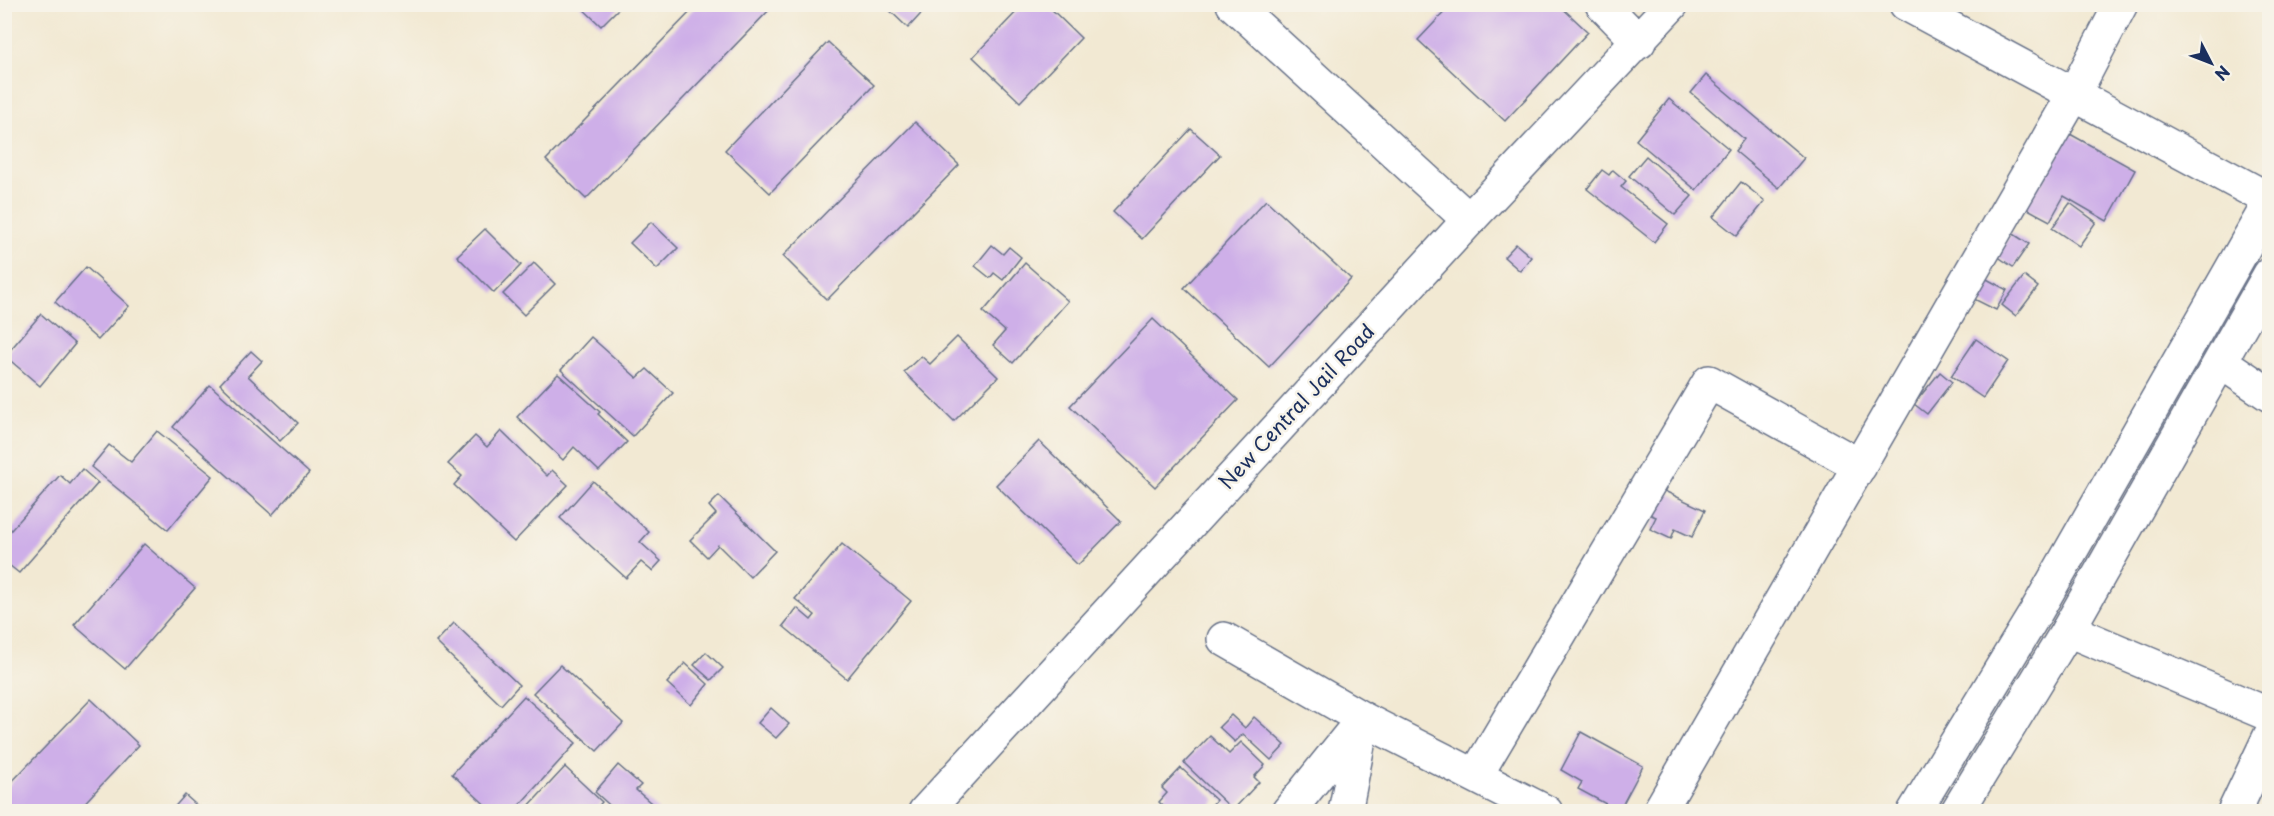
<svg xmlns="http://www.w3.org/2000/svg" width="2274" height="816" font-family="'Playpen Sans',sans-serif">
<style>
.building{fill:#ceafe8}
.lines{fill:none;stroke-linecap:round;stroke-linejoin:round}
.minor-casing{stroke:#667087;stroke-width:36}
.minor{stroke:#fff;stroke-width:33}
.labels{text-anchor:middle;stroke-width:5;stroke-linejoin:round;paint-order:stroke}
.street-label{font-size:20px;fill:#1b2f5e;stroke:#f7f3e8}
</style>
<rect width="100%" height="100%" fill="#f7f3e8"/>
<filter id="ink" filterUnits="userSpaceOnUse"><feTurbulence type="fractalNoise" baseFrequency=".0167" numOctaves="2"/><feDisplacementMap in="SourceGraphic" scale="12" xChannelSelector="R" yChannelSelector="G"/><feConvolveMatrix kernelMatrix="1 2 1 2 8 2 1 2 1" color-interpolation-filters="sRGB"/></filter>
<filter id="wash" filterUnits="userSpaceOnUse"><feTurbulence type="fractalNoise" baseFrequency=".008" numOctaves="4" result="noise"/><feDisplacementMap in="SourceGraphic" scale="24" xChannelSelector="R" yChannelSelector="G"/><feGaussianBlur stdDeviation="1.35" result="paint"/><feColorMatrix in="noise" values="0 0 0 0 0 0 0 0 0 0 0 0 0 0 0 0 0 1.4 0 .05"/><feComposite in="paint" operator="in"/></filter>
<g filter="url(#wash)">
<rect width="100%" height="100%" fill="#f2e9d3"/>
<g id="blocks">
<g class="building">
<polygon points="698,4 775,4 586,199 546,160"/>
<polygon points="883,4 930,4 908,28"/>
<polygon points="1024,4 1046,4 1081,38 1020,102 973,57"/>
<polygon points="1452,4 1558,4 1588,32 1505,121 1418,40"/>
<polygon points="579,5 622,5 601,26"/>
<polygon points="828,42 874,85 770,193 725,150"/>
<polygon points="1706,75 1804,158 1779,188 1735,151 1744,139 1691,93"/>
<polygon points="1669,99 1729,149 1696,190 1636,140"/>
<polygon points="915,122 959,165 827,300 783,256"/>
<polygon points="1191,129 1220,155 1142,239 1113,212"/>
<polygon points="2070,134 2135,170 2107,221 2064,196 2050,221 2024,207 2037,183 2041,185"/>
<polygon points="1646,156 1692,196 1675,215 1629,176"/>
<polygon points="1602,170 1609,175 1613,170 1626,181 1621,187 1668,224 1654,242 1587,189"/>
<polygon points="1741,182 1765,201 1737,236 1713,217"/>
<polygon points="1266,200 1351,279 1269,367 1184,288"/>
<polygon points="2070,203 2096,222 2079,246 2052,228"/>
<polygon points="651,222 678,248 657,269 630,243"/>
<polygon points="485,229 521,265 494,293 457,256"/>
<polygon points="2012,233 2029,244 2013,267 1997,256"/>
<polygon points="1516,244 1531,257 1520,271 1504,257"/>
<polygon points="992,245 1003,254 1009,247 1021,257 1003,280 994,273 990,278 975,266"/>
<polygon points="534,263 555,284 524,315 503,294"/>
<polygon points="1025,263 1068,301 1013,363 993,345 1005,331 983,312"/>
<polygon points="86,267 129,306 98,340 55,302"/>
<polygon points="2024,276 2038,287 2016,316 2002,305"/>
<polygon points="1983,277 2007,290 1996,310 1972,298"/>
<polygon points="41,314 75,344 40,386 5,356"/>
<polygon points="1153,319 1238,400 1155,487 1070,406"/>
<polygon points="591,337 637,378 647,369 673,393 633,436 561,370"/>
<polygon points="957,337 998,377 954,421 904,372 921,356 930,364"/>
<polygon points="1976,339 2008,361 1983,398 1951,376"/>
<polygon points="251,351 262,361 248,376 298,423 280,441 220,384"/>
<polygon points="1940,372 1952,382 1927,414 1914,404"/>
<polygon points="558,374 600,412 598,414 627,442 599,471 574,447 563,460 517,417"/>
<polygon points="210,385 309,473 272,515 173,427"/>
<polygon points="157,431 213,476 168,530 91,467 109,445 131,462"/>
<polygon points="501,431 547,476 552,470 568,485 514,542 454,485 462,476 448,464 475,436 487,447"/>
<polygon points="1039,441 1121,521 1078,565 996,485"/>
<polygon points="82,469 98,483 19,573 4,561 4,538 60,475 70,484"/>
<polygon points="593,481 649,532 640,542 661,561 652,571 641,562 626,578 560,518"/>
<polygon points="1656,487 1705,510 1692,537 1675,529 1671,539 1650,529 1656,517 1644,512"/>
<polygon points="719,496 775,551 750,577 718,545 707,557 690,540 716,514 709,506"/>
<polygon points="144,544 195,588 125,669 74,625"/>
<polygon points="842,544 911,601 847,679 783,626 797,608 811,620 815,615 795,599"/>
<polygon points="454,623 519,685 501,705 436,642"/>
<polygon points="706,652 723,668 711,680 694,665"/>
<polygon points="685,663 708,684 691,705 667,683"/>
<polygon points="560,665 623,723 597,751 533,693"/>
<polygon points="524,696 576,743 513,812 493,812 452,774"/>
<polygon points="91,699 139,745 76,812 4,812 4,790"/>
<polygon points="771,708 789,724 776,738 758,723"/>
<polygon points="1231,715 1245,728 1254,717 1285,745 1271,760 1243,734 1235,742 1219,727"/>
<polygon points="1581,732 1643,766 1619,811 1578,789 1582,782 1561,770"/>
<polygon points="1210,736 1229,754 1241,742 1265,765 1254,777 1259,782 1233,810 1184,763"/>
<polygon points="618,765 641,785 636,790 658,809 656,812 617,812 595,792"/>
<polygon points="565,767 602,802 593,812 527,812 525,810"/>
<polygon points="1181,768 1216,800 1206,812 1176,812 1171,807 1168,811 1159,802 1167,793 1162,788"/>
<polygon points="185,795 204,812 170,812"/>
</g>
</g>
</g>
<g filter="url(#ink)">
<use href="#blocks" fill-opacity="0" stroke="#667087" stroke-width="1.5"/>
<g class="lines">
<g class="minor-casing">
<g id="minor">
<polyline points="1233,4 1469,220"/>
<polyline points="1602,4 1639,42"/>
<polyline points="1906,4 2270,200"/>
<polyline points="2221,362 2270,395"/>
<polyline points="2068,630 2270,715"/>
<polyline points="1224,639 1363,719 1546,812"/>
<polyline points="1476,775 1709,382 1860,466"/>
<polyline points="925,812 1469,220 1672,4"/>
<polyline points="1288,812 1363,719 1345,812"/>
<polyline points="1659,812 2073,96 2121,4"/>
<polyline points="1914,812 2036,612 2270,202"/>
<polyline points="1957,812 2068,630 2270,274"/>
<polyline points="2234,812 2270,736"/>
</g>
</g>
<use href="#minor" class="minor"/>
</g>
</g>
<g class="labels">
<g class="street-label">
<text transform="translate(1297 407) rotate(-47)" y="7">New Central Jail Road</text>
</g>
</g>
<rect width="2274" height="816" fill="none" stroke="#f7f3e8" stroke-width="24"/>
<g transform="translate(2211 63) rotate(132)" stroke="#f7f3e8" stroke-width="4.5" paint-order="stroke">
<path d="M0-4.5L10 22L0 15L-10 22Z" fill="#1b2f5e"/>
<text y="-9" font-size="16" font-weight="bold" text-anchor="middle" fill="#1b2f5e">N</text>
</g>
</svg>
